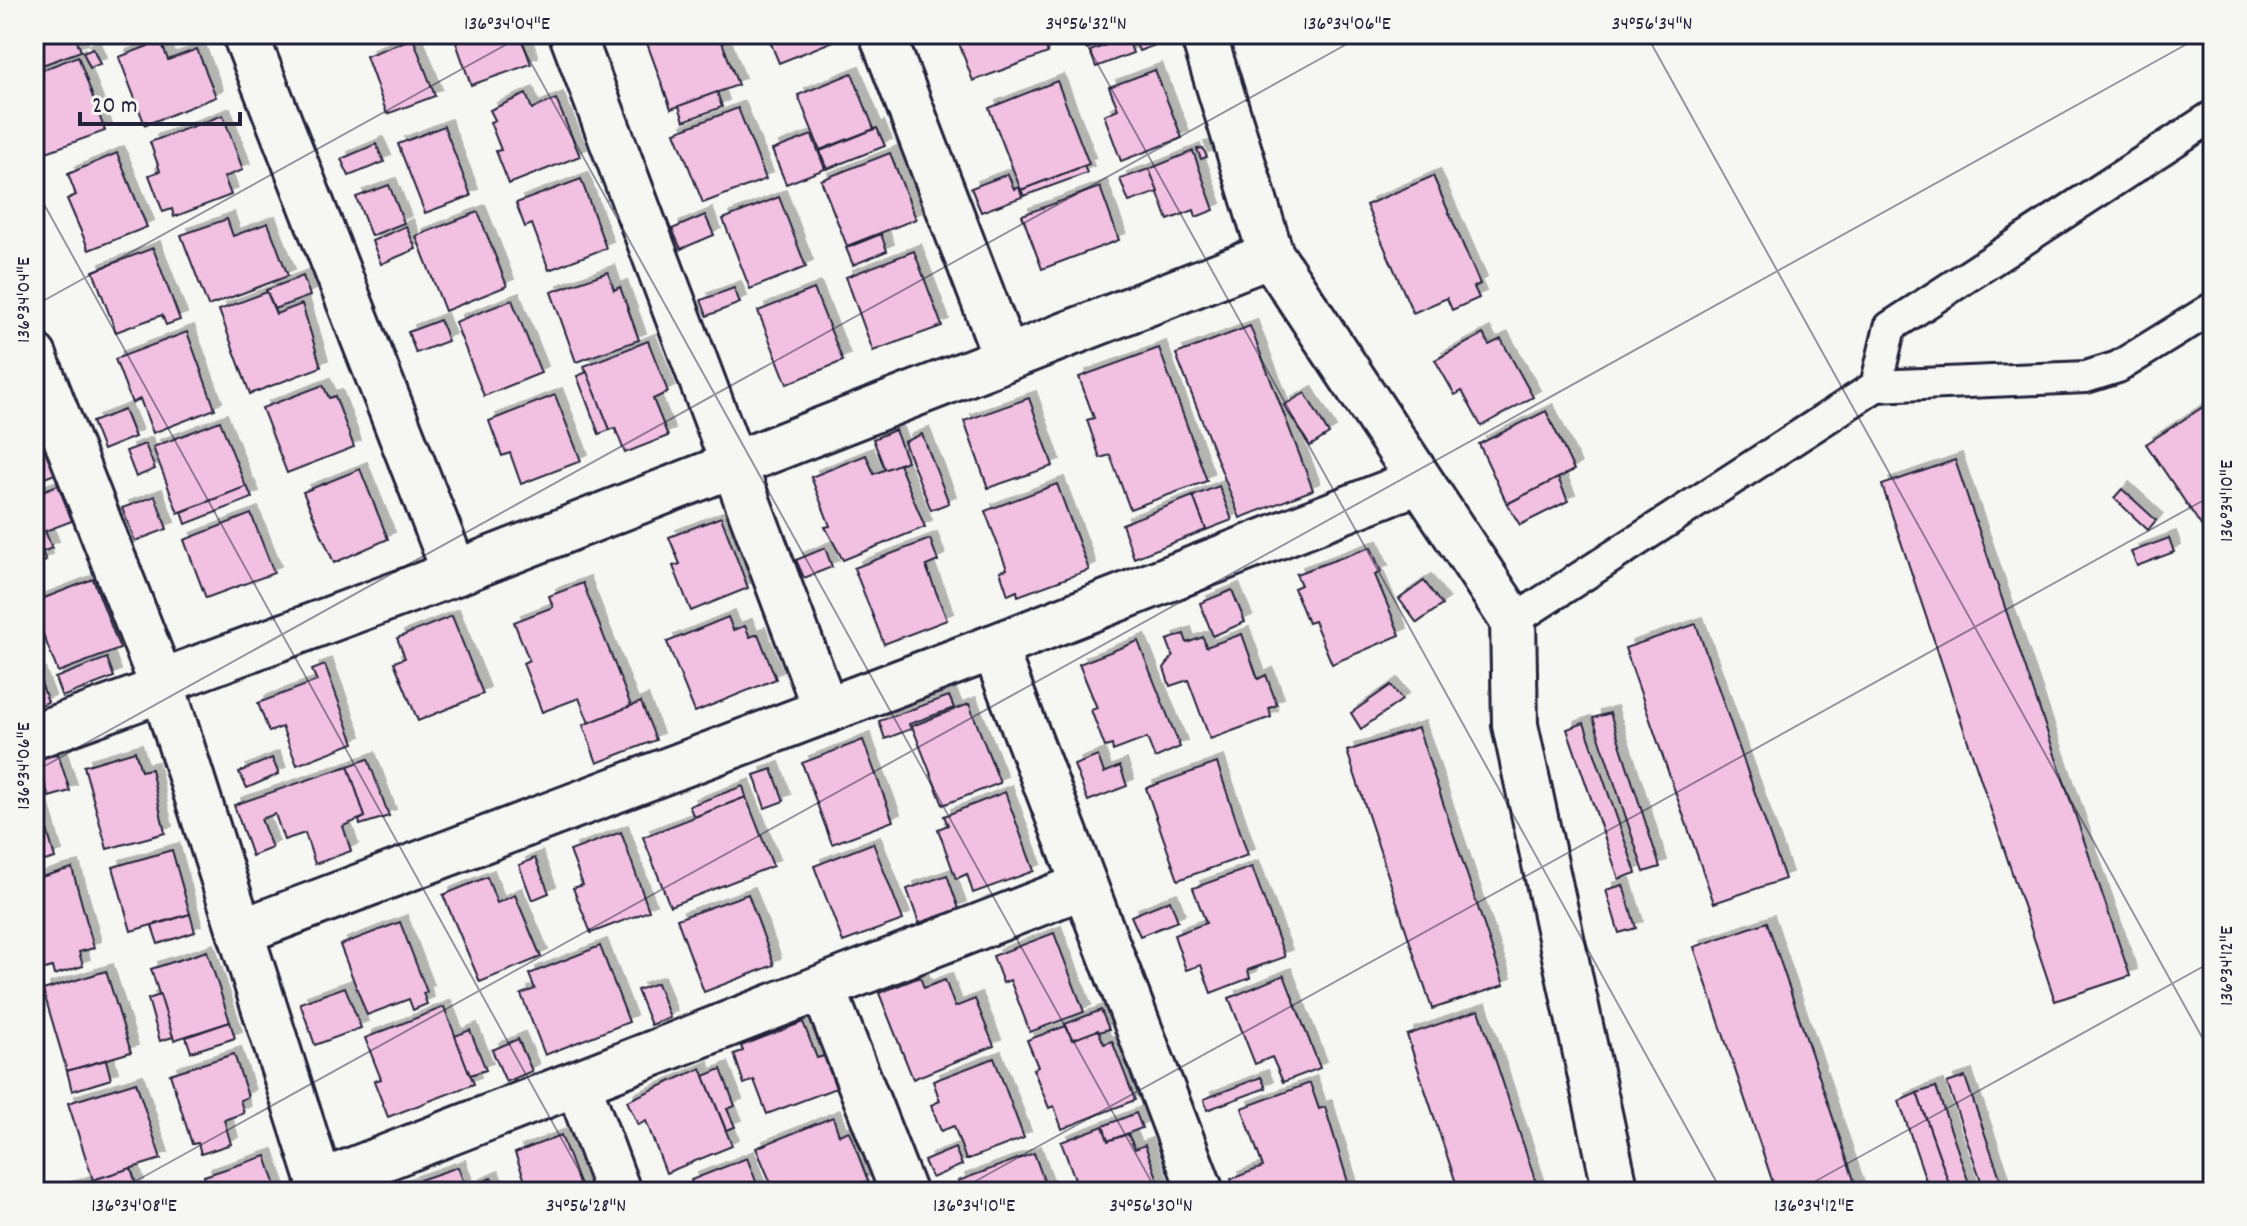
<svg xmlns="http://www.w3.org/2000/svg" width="2247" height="1226" font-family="Dekko,sans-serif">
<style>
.building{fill:#f2c0e1;stroke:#22223b;stroke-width:2;filter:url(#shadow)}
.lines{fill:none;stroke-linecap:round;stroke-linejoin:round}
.lane-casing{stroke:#22223b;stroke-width:36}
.street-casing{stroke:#22223b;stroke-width:50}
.lane{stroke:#f6f6f2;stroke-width:30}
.street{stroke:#f6f6f2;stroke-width:44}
.ticks{fill:none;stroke:#22223b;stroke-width:2;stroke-opacity:0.45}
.neatline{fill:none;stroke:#22223b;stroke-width:3}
.ticks-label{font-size:20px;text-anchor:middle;fill:#22223b}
</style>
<defs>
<filter id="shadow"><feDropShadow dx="7" dy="-7" stdDeviation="0" flood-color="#0004"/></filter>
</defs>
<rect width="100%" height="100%" fill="#f6f6f2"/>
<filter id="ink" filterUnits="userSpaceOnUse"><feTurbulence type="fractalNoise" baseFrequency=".0125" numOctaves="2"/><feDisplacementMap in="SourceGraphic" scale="16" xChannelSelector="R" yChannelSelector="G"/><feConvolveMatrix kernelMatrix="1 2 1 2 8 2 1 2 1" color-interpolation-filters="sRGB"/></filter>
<g filter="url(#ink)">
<g class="building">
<polygon points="34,34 74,34 81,51 34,68"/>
<polygon points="350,34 371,34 352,41"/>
<polygon points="453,34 520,34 531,64 471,85"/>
<polygon points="670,34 719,34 738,85 671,109 647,43"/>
<polygon points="759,34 839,34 841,38 779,63 767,34 760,37"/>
<polygon points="1041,34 1048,53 973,81 956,35"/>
<polygon points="1080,34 1126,34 1127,35 1086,49"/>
<polygon points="1132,34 1176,34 1177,37 1139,51"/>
<polygon points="1127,37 1133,53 1096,67 1090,51"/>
<polygon points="413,38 435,96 387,114 366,56"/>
<polygon points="161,41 168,60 197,49 216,97 145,125 119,57"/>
<polygon points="93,48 100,64 90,68 83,52"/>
<polygon points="78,56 105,131 38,155 34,144 34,73"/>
<polygon points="1155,70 1182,138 1121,161 1104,115 1118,109 1109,87"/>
<polygon points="852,73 874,129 820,150 798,95"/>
<polygon points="1057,81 1089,164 1021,190 989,108"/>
<polygon points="717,92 722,107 684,121 679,106"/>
<polygon points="526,94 532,109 556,99 580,156 509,184 496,151 501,150 490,122 495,120 490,110"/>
<polygon points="738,108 766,179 703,203 675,132"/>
<polygon points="223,115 243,170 224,177 231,195 174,217 172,209 163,212 149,175 160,171 150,142"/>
<polygon points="444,126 471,196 425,213 398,144"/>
<polygon points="877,128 885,146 827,169 820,151"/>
<polygon points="812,135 825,169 786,184 772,150"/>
<polygon points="376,144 384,162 349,176 341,159"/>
<polygon points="1203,148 1207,157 1201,159 1197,149"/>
<polygon points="1193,151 1214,210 1196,217 1194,210 1168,220 1149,169"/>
<polygon points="117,153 147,227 89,250 67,199 76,195 68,174"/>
<polygon points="890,153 916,219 847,246 821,180"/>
<polygon points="1084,166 1087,173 1024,196 1021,190"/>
<polygon points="1149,169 1158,192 1129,202 1120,179"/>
<polygon points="1008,174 1014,189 1019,187 1022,197 981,212 971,188"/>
<polygon points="1433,176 1480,284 1474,287 1479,298 1452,310 1447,298 1413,313 1366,205"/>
<polygon points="581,179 606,248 549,270 532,224 525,227 516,203"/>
<polygon points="389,185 404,223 371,236 356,197"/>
<polygon points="1100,187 1119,240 1042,269 1022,215"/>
<polygon points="779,197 806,267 750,289 723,219"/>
<polygon points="478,212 507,286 445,311 416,236"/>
<polygon points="705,215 714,235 681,249 672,229"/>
<polygon points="227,219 233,236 268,223 288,276 208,306 181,235"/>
<polygon points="406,226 416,249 381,264 372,241"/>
<polygon points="881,234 887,251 853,265 846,248"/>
<polygon points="153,248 180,320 166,325 162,315 116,332 93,271"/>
<polygon points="914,251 942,326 873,351 846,277"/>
<polygon points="608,272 614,290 620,287 639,340 576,362 551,292"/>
<polygon points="303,276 310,296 274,309 266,290"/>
<polygon points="734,288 740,303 707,316 701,300"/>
<polygon points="814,289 843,361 787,384 758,311"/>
<polygon points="267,292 276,314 302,304 321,367 250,394 219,310"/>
<polygon points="512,300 541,373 484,396 455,322"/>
<polygon points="440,320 448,341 416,353 408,332"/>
<polygon points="1250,326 1313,490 1240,518 1176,354"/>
<polygon points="187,332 215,409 153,433 140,399 132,403 115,359"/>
<polygon points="1483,334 1489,345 1501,339 1533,397 1481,426 1462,391 1455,395 1435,360"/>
<polygon points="648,341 668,392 653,399 668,436 625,453 615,428 610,430 584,366"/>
<polygon points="1159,348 1207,481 1130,509 1110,455 1100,458 1087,420 1094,418 1079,377"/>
<polygon points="587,372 610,430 599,434 577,376"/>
<polygon points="323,385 329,398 335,396 354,447 287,473 262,408"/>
<polygon points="1305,393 1329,434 1310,446 1284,405"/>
<polygon points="555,395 581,461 521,484 510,453 502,456 489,421"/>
<polygon points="1029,398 1053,466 988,488 964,421"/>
<polygon points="2209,403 2213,409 2213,543 2146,444"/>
<polygon points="124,410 135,437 103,450 92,422"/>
<polygon points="1546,411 1574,470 1507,504 1479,444"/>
<polygon points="34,421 55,474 34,482"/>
<polygon points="220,421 246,487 178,513 153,447"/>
<polygon points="895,430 907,461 885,470 873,439"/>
<polygon points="922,434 949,503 931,510 904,442"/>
<polygon points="145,444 155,469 136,477 126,451"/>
<polygon points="866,455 874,474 899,464 925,527 843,560 825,527 830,526 811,477"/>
<polygon points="1955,460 2130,976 2055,1001 1882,485"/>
<polygon points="360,469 388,539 334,563 303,492"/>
<polygon points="1558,478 1568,501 1520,525 1507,504"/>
<polygon points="1057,484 1089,570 1018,596 1017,591 1008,595 1000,571 1007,569 985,511"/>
<polygon points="58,485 72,521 45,531 52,548 42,552 46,561 34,566 34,494"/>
<polygon points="247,486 252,498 186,524 182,512"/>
<polygon points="1219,486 1232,520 1206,530 1193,496"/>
<polygon points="2122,489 2156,520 2148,530 2114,498"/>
<polygon points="155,496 167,529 135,541 122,508"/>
<polygon points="1193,496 1206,530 1134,558 1122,524"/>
<polygon points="251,514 274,573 206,598 184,540"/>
<polygon points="721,517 748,588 691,611 673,566 680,564 669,537"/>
<polygon points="2169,538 2174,552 2137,566 2131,552"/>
<polygon points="930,539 938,561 926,566 947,620 884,644 854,568"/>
<polygon points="1371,547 1381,572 1375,575 1400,635 1332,664 1314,621 1308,623 1294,588 1301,585 1296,574"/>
<polygon points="825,548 832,567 804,578 796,560"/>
<polygon points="93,579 120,649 58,672 34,611 34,602"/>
<polygon points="1424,581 1442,605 1417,623 1399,599"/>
<polygon points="583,583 631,706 589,723 579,698 542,712 523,663 529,660 514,622 553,607 549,596"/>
<polygon points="1232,590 1245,622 1213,636 1200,603"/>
<polygon points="452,616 483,694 418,721 394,662 405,658 397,638"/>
<polygon points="728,617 733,630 745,626 750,637 758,634 776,679 695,712 667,642"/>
<polygon points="1696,624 1785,879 1714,903 1625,648"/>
<polygon points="1184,634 1187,643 1203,637 1206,647 1242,634 1258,679 1266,675 1277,705 1269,708 1271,717 1210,739 1188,680 1170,686 1164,668 1173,656 1167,640"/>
<polygon points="1138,641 1180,747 1155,758 1147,738 1113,751 1112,745 1105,747 1091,710 1097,708 1079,664"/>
<polygon points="107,658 114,677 62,697 55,678"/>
<polygon points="34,664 48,702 34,708"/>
<polygon points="325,665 354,743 297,765 282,727 269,732 258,703 317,681 312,670"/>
<polygon points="1391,685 1402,700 1361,729 1351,713"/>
<polygon points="949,696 954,708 909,724 911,729 885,739 879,721"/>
<polygon points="641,702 656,740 597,763 583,725"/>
<polygon points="969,704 1000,783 943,805 912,726"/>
<polygon points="1610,713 1660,867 1644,872 1593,718"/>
<polygon points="1584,723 1636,873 1619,879 1567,729"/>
<polygon points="1418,728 1504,985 1432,1009 1347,751"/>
<polygon points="863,740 893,821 832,844 802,763"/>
<polygon points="135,751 141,771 151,769 165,833 107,849 84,766"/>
<polygon points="58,754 70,791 49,797 37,760"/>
<polygon points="1098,756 1104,773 1120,766 1127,786 1088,801 1074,765"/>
<polygon points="272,758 279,774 247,788 239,772"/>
<polygon points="368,759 389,816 360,825 359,820 365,817 348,766"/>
<polygon points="1217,763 1248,855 1178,880 1146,788"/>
<polygon points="348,766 365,817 343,826 351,851 315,864 305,833 284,840 275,814 261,819 272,848 252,856 234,805"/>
<polygon points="772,769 784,801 765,808 754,775"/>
<polygon points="34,783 55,858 34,864"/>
<polygon points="743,786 746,797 694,817 689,806"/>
<polygon points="1005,792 1034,871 973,893 967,874 956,879 938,829 948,825 944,816"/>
<polygon points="746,797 773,866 670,906 643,837"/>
<polygon points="621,832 649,911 591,933 573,888 583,885 570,851"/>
<polygon points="873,843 903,920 843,942 814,866"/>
<polygon points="172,850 190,914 131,931 113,867"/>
<polygon points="535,858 549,893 532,900 519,865"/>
<polygon points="1252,867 1285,957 1248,970 1250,978 1211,993 1201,965 1186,970 1174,935 1206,923 1193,888"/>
<polygon points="72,868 94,948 79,952 83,966 54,975 52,967 34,972 34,879"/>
<polygon points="947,875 959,909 919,923 907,889"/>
<polygon points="487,877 497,903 515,895 541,957 480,982 443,895"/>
<polygon points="1623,885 1636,928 1619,933 1606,890"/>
<polygon points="748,894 774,965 704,992 677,919"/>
<polygon points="1170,900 1178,921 1140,936 1131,916"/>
<polygon points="190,914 195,932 158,944 152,926"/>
<polygon points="400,922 427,992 423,993 427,1004 413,1010 409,999 367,1015 340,945"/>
<polygon points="1767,922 1858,1192 1776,1192 1694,947"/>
<polygon points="1054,933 1084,1012 1030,1032 1010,980 1003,983 993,956"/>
<polygon points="600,946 629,1022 545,1055 521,994 535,989 529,974"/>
<polygon points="207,951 230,1022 174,1040 151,969"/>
<polygon points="106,971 131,1052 67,1071 43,990"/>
<polygon points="1284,975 1320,1068 1283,1082 1272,1057 1255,1064 1229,998"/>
<polygon points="920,977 924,988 945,980 955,1007 975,999 994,1046 913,1079 879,993"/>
<polygon points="657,983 670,1018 651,1025 637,990"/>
<polygon points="345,987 361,1028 315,1045 300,1003"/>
<polygon points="160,995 173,1037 160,1041 148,999"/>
<polygon points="444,1007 474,1084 388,1117 374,1081 381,1079 365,1038"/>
<polygon points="1101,1010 1109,1029 1072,1040 1065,1024"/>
<polygon points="1479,1010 1539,1192 1459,1192 1407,1035"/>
<polygon points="230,1022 235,1038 191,1052 186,1037"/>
<polygon points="803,1022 817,1058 824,1056 836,1088 767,1114 754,1080 744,1084 734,1054 743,1051 741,1046"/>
<polygon points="1066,1026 1072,1040 1098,1030 1104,1044 1112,1041 1135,1100 1062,1129 1054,1106 1049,1108 1033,1069 1038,1067 1027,1040"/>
<polygon points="470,1030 486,1070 470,1075 455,1036"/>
<polygon points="518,1039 532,1071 506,1082 492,1050"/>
<polygon points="234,1054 248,1097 240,1100 244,1113 224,1120 231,1144 201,1154 198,1143 192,1144 170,1074"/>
<polygon points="994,1058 1024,1138 966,1160 954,1126 941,1131 931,1105 940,1101 933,1081"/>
<polygon points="106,1060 111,1079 72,1091 67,1071"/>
<polygon points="701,1068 732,1146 666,1173 646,1121 638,1125 627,1101"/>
<polygon points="721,1069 735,1106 727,1109 735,1127 726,1130 704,1076"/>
<polygon points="1261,1077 1266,1088 1207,1110 1204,1099"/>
<polygon points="1965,1077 2005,1192 1985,1192 1947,1083"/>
<polygon points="136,1082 161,1159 93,1180 68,1103"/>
<polygon points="1310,1083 1319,1109 1325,1107 1351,1192 1236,1192 1231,1179 1263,1167 1242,1108"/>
<polygon points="1936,1087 1972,1192 1952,1192 1917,1093"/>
<polygon points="1917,1093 1952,1192 1930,1192 1899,1101"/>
<polygon points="1136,1113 1142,1128 1108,1141 1103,1126"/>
<polygon points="833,1117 839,1135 849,1131 868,1181 858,1185 861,1192 793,1192 789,1182 773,1188 756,1148"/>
<polygon points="1103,1126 1108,1141 1128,1134 1135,1149 1145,1145 1162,1191 1080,1192 1061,1142"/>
<polygon points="561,1135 582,1192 529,1192 515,1153"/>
<polygon points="955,1148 962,1165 932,1178 924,1161"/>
<polygon points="1034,1153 1048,1192 962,1192 958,1181"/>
<polygon points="266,1156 278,1192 209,1192 204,1176"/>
<polygon points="747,1158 760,1192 684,1192 693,1186 691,1180"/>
<polygon points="458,1167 467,1192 401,1192 399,1187"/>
<polygon points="131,1168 137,1187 120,1192 58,1191"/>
<polygon points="491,1178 497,1192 477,1192 474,1186"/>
</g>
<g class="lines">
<g class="lane-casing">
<g id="lane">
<polyline points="1876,386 2086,377 2118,367 2213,308"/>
<polyline points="1513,621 1876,386 1890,327 2213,116"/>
</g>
</g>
<g class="street-casing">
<g id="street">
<polyline points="245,34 455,573"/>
<polyline points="572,34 826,711"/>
<polyline points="882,34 1006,358"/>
<polyline points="1203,34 1271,255 1513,621 1515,725 1616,1192"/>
<polyline points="34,356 161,682 323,1192"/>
<polyline points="161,682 455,573 1271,255"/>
<polyline points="34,736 163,689"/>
<polyline points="240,932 994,647"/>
<polyline points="823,988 903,1192"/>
<polyline points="578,1084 618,1192"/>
<polyline points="320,1183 1083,886"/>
<polyline points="1201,1192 994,647 1419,481"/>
</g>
</g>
<use href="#lane" class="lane"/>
<use href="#street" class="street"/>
</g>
</g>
<path class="ticks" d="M515,34L1157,1192M1081,34L1722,1192M1646,34L2213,1057M2211,34L2213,37M34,186L591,1192M34,306L525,34M34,772L1365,34M116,1192L2205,34M956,1192L2213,495M1796,1192L2213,961"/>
<rect width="2247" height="1226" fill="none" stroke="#f6f6f2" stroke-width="88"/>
<path d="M80 112v12h160v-12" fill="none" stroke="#22223b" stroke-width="4"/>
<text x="92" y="112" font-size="24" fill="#22223b" stroke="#f6f6f2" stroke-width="6" paint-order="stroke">20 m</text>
<rect x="44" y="44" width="2159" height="1138" class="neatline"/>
<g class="ticks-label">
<text x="507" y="29">136°34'04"E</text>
<text x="1086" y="29">34°56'32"N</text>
<text x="1347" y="29">136°34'06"E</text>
<text x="1652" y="29">34°56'34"N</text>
<text transform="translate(22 300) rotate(-90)" y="7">136°34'04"E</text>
<text transform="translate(2225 501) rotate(-90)" y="7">136°34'10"E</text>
<text transform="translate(22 766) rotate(-90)" y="7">136°34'06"E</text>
<text transform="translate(2225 966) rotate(-90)" y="7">136°34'12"E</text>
<text x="134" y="1211">136°34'08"E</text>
<text x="586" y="1211">34°56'28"N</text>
<text x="974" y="1211">136°34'10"E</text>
<text x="1151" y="1211">34°56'30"N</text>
<text x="1814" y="1211">136°34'12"E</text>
</g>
</svg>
